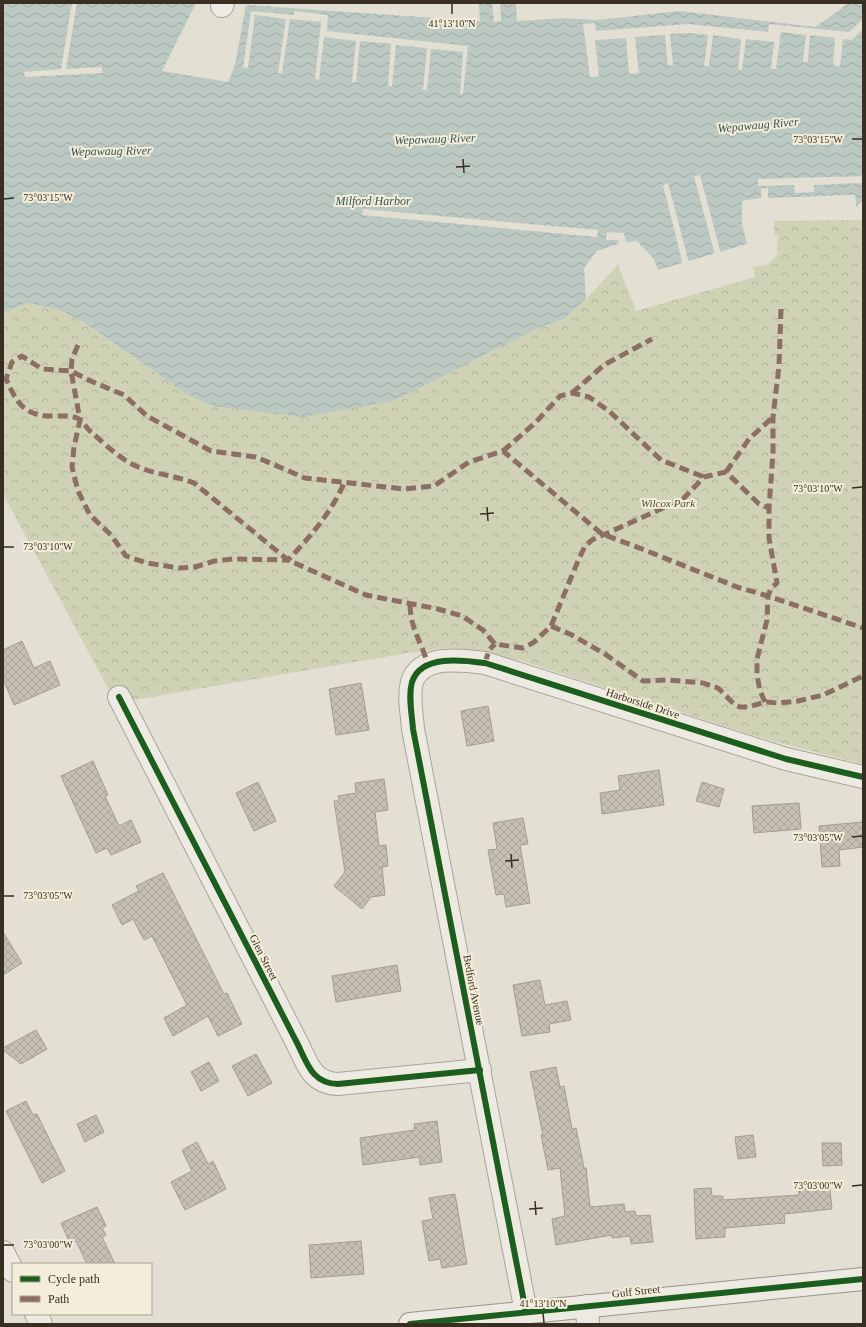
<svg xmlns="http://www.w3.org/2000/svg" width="866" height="1327" font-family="Georgia,serif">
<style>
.park{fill:url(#park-crowns)}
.water{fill:url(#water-waves)}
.pier{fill:#e3dfd2}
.building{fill:url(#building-cross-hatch);stroke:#a49c91}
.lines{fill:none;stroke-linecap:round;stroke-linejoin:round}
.minor-casing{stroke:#a9a49a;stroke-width:24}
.secondary-casing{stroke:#99948a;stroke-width:24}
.minor{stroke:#eceae2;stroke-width:22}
.secondary{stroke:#eceae2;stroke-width:22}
.quiet{stroke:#8d6e63;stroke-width:5;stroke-dasharray:10 5;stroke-linecap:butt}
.cycleway-casing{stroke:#f3edd9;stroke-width:8}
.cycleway{stroke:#1b5e20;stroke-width:6}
.ticks{fill:none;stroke:#382e22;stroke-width:1.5}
.labels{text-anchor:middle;stroke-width:4;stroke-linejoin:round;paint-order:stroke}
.park-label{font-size:11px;font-style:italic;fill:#46522b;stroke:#f3edd9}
.street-label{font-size:11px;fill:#382e22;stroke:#f3edd9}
.water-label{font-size:12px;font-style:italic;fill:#335656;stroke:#f3edd9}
.ticks-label{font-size:10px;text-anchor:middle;fill:#382e22;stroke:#f3edd9;stroke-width:4;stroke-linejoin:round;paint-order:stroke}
</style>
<defs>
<pattern id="park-crowns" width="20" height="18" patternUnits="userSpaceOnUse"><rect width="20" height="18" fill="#d0d2b6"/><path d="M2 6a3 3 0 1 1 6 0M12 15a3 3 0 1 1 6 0" fill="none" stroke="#b3b59c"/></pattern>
<pattern id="water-waves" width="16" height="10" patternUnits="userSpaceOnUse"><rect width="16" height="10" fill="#bbc9c2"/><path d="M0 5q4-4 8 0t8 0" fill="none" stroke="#a2ada6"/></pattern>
<pattern id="building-cross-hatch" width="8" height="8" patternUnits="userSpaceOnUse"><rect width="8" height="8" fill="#c7bfb3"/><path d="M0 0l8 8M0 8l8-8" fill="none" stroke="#aca49a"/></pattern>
</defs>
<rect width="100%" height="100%" fill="#e3dfd2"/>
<polygon class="park" points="863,220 863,764 765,739 522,661 475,650 445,648 408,653 116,703 3,494 3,313 28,303 57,309 84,322 186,394 213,406 536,329 564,319 586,299 618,265 636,311 755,277 753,267 767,265 777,255 778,235 774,235 774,221"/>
<polygon class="water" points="3,3 196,3 162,71 228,82 235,65 246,5 479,21 480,21 479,3 492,3 494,22 501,21 500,3 516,3 517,21 563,18 597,20 680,11 815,27 837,12 848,3 863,3 863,200 856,207 855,195 753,199 742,201 742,224 747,244 658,270 654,259 637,241 622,243 597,251 584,268 586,299 564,319 536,329 393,401 303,417 213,406 186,394 84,322 57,309 28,303 3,313"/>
<g class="pier">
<polygon points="72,3 77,3 66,69 102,67 102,73 25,77 24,72 61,69"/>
<polygon points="251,11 294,15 294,11 328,15 327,31 468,46 463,94 460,94 463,52 431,49 427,90 423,90 427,48 396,45 392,86 388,86 391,44 360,41 356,82 352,82 356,41 324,37 319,80 315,79 321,22 290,19 282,73 278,73 286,19 255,15 248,68 243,68"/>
<polygon points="863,19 863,29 852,40 843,39 840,66 833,65 835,38 810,35 808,62 803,62 806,35 781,32 776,69 771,69 774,42 746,39 742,70 738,70 741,39 713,35 709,66 704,66 708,35 689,33 670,34 673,65 668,66 665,35 635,37 639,73 629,74 626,38 595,40 599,76 590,77 583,24 595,23 596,31 688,24 768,32 769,24 849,32"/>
<polygon points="700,175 721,254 715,255 694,176"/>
<polygon points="863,176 863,183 814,185 814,192 795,193 794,185 758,186 758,179"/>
<polygon points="668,183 689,263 683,265 663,185"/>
<polygon points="768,188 768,198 855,195 856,207 854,208 853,197 753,201 753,199 761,198 761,189"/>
<polygon points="363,209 598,230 597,237 362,215"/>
<polygon points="607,232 624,233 627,244 619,246 618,240 606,240"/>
</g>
<g class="building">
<polygon points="22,641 34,668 50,661 60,685 14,705 3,679 3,650"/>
<polygon points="361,683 369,730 336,735 329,689"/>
<polygon points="488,706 494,741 467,746 461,711"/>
<polygon points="93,761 108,795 105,796 119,826 131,820 141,842 111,855 107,848 96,853 61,776"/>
<polygon points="659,770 664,805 602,814 600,793 620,790 618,776"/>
<polygon points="384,779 388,810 375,812 379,846 386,845 388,866 382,867 385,895 371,897 362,909 334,886 345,872 334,801 339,801 338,796 356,793 355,783"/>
<polygon points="258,782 276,821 254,831 236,793"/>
<polygon points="702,782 724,789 719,807 696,801"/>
<polygon points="799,803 801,829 754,833 752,806"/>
<polygon points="523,818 528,844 520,845 530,903 506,907 504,894 496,895 488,850 497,849 493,823"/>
<polygon points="863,822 863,847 839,850 840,866 822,867 819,826"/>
<polygon points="163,873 224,994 227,993 242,1024 218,1036 208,1016 173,1036 164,1018 187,1005 152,936 144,940 133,919 122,925 112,905 139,891 136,886"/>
<polygon points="3,932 22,963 3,975"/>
<polygon points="397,965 401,991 336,1002 332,976"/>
<polygon points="540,980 545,1005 567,1001 571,1020 549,1024 550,1032 522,1036 513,985"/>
<polygon points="36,1030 47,1049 21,1064 3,1050 3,1048"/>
<polygon points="256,1054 272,1083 248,1096 232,1066"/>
<polygon points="209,1062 219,1081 201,1091 191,1072"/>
<polygon points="556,1067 560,1087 564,1086 572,1129 576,1128 584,1168 586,1168 590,1207 624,1204 625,1212 635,1211 636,1216 650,1215 653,1242 631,1244 630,1236 612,1238 612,1235 556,1245 552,1219 565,1216 560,1168 548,1170 541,1135 543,1135 530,1072"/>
<polygon points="26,1101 33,1115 37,1114 65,1171 42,1183 6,1111"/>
<polygon points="96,1115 104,1132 85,1142 77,1124"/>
<polygon points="437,1121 442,1162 420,1165 419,1157 363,1165 360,1138 415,1130 414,1124"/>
<polygon points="753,1135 756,1157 738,1159 735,1137"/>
<polygon points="197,1142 208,1164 213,1161 226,1189 185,1210 171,1182 192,1171 182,1150"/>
<polygon points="822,1143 841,1143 842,1165 823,1166"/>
<polygon points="829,1181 832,1209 784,1214 785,1223 725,1228 725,1237 696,1239 694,1189 711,1188 712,1196 723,1196 723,1200 799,1195 798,1184"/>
<polygon points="455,1194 467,1264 442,1268 440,1259 429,1261 422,1221 433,1219 429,1198"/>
<polygon points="97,1207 106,1226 102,1228 106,1235 102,1237 115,1264 87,1264 76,1241 70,1243 61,1223"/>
<polygon points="361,1241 364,1274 311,1278 309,1245"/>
</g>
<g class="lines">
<g class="minor-casing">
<g id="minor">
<polyline points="222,6 223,3"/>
<path d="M119,697L295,1039C307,1061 310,1083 338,1084L480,1070"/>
<polyline points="3,1252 13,1271"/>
<polyline points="587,1306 588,1324"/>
<path d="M526,1312L413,729C412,714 408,697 412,682C421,654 463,660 485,663L786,759L863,777"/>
<polyline points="36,1314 41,1324"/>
</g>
</g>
<g class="secondary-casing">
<polyline id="secondary" points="410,1324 863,1279"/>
</g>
<use href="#minor" class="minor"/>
<use href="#secondary" class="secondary"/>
<g class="quiet">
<path d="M781,309L779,366L773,417V453L769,508L759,504L726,472L704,477L683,499L592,540L585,546L578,561L551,626L533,643L522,648L495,644L483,630L462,616L438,609L366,595L288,560L194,483C171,474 146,474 125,460C113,452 100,440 89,430C86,427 83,421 79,419C71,415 63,416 55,416C24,417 17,403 6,379L12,362L22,356L42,369L71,371L93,382L124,395L147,416L211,451L256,457L305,478L404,489L434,486L469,462L503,451L602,534L642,549L737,587L768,596L863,628"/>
<path d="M78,345L72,359L71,371L80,420L74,447L72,467L78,491L90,515L111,535L126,556L147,563L179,568L195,567L214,561L233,559L288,560C309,538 332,512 344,483"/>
<polyline points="572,393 604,365 652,339"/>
<polyline points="503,451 535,423 560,396 572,393 589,397 609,411 661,460 704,477"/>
<polyline points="726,472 749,439 773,417"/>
<path d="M410,605C411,632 422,641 428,666"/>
<polyline points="551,626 572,635 605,654 643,681 667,680 703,683 718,688 735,705 740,707 748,707 765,702 778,703 798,701 823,695 863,676"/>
<polyline points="485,663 489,650 495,644"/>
<polyline points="765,702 760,691 757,675 757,659 767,620 768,596 771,588 777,583 769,538 769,508"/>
</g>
<g class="cycleway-casing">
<g id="cycleway">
<path d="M119,697L295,1039C307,1061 310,1083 338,1084L480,1070"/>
<path d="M526,1312L413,729C412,714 408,697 412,682C421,654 463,660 485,663L786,759L863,777"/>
<polyline points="410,1324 863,1279"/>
</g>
</g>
<use href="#cycleway" class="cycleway"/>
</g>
<path class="ticks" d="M452,4V14M852,139H862M463,159L464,173M456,167L470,166M4,199L14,198M852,488L862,487M487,507L488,521M480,514L494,513M4,547H14M852,837L862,836M511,854L512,868M505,861L519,860M4,896H14M852,1186L862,1185M535,1201L536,1215M529,1209L543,1208M4,1245H14M543,1313L544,1323"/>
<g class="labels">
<g class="park-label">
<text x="668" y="507">Wilcox Park</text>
</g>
<g class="street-label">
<text transform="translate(643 703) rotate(18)" y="4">Harborside Drive</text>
<text transform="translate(264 957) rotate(63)" y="4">Glen Street</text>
<text transform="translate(474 990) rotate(79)" y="4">Bedford Avenue</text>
<text transform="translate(636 1291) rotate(-6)" y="4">Gulf Street</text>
</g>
<g class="water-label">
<text transform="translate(758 125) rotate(-5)" y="4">Wepawaug River</text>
<text transform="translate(435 139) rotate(-2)" y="4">Wepawaug River</text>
<text transform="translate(111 151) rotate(-1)" y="4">Wepawaug River</text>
<text x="373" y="205">Milford Harbor</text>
</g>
</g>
<g class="ticks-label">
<text x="452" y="27">41°13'10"N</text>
<text x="818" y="143">73°03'15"W</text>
<text x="48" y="201">73°03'15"W</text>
<text x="818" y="492">73°03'10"W</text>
<text x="48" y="550">73°03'10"W</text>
<text x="818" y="841">73°03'05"W</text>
<text x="48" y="899">73°03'05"W</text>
<text x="818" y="1189">73°03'00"W</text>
<text x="48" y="1248">73°03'00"W</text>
<text x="543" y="1307">41°13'10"N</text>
</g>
<rect width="866" height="1327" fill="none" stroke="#382e22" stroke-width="8"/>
<rect x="12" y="1263" width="140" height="52" fill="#f3edd9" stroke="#a8a190"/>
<rect x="20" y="1276" width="20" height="6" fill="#1b5e20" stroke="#a8a190"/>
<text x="48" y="1283" font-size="12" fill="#382e22">Cycle path</text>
<rect x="20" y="1296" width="20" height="6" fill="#8d6e63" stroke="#a8a190"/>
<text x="48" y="1303" font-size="12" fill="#382e22">Path</text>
</svg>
